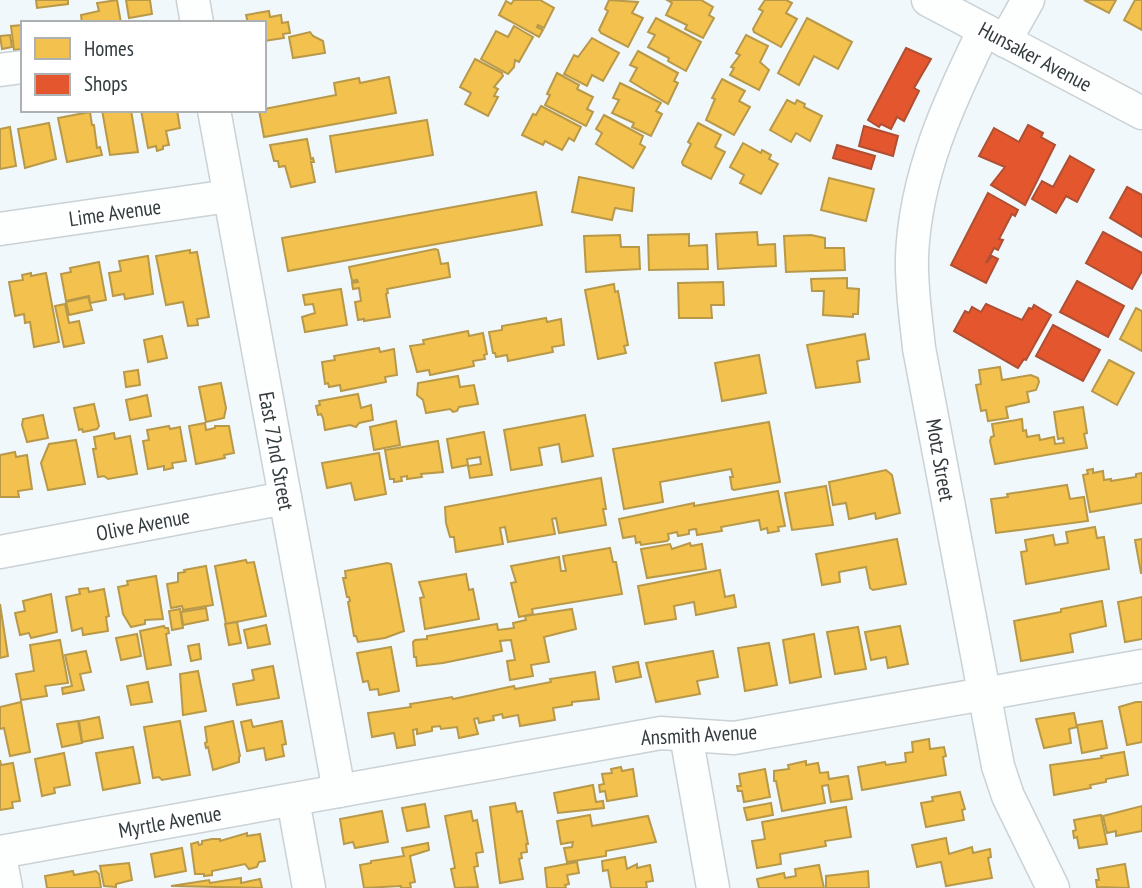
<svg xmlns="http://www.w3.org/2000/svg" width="1142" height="888" font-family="'PT Sans Narrow',sans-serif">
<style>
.homes{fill:#f2c14e;stroke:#b89949;stroke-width:2}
.shops{fill:#e4572e;stroke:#af4f33;stroke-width:2}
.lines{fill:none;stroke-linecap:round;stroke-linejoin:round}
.minor-casing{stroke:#cad2d5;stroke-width:35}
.minor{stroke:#fdfefe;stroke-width:32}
.labels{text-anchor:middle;stroke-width:7;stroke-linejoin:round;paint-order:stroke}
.street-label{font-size:21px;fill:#323b3e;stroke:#fff}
</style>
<rect width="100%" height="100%" fill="#f1f8fb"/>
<g class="homes">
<polygon points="36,0 68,0 68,4 37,8"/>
<polygon points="117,0 121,23 82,23 81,15 99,11 97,3"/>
<polygon points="126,0 150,0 152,14 129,18"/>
<polygon points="514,0 540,0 554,8 544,28 538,25 537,27 543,30 539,37 499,15 506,1 511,4"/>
<polygon points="609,0 638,2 632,13 643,18 628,47 601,33 599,30 608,11 605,9"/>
<polygon points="667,0 701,0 713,7 709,15 714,18 703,38 685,29 687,25 666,15 672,3"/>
<polygon points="765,0 786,0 792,3 786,13 797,19 781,47 754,32 753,29 763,11 759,9"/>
<polygon points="1084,0 1116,0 1109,13"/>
<polygon points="1135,0 1142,0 1142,30 1124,20"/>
<polygon points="269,11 270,17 281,15 282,23 288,22 290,33 283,34 284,38 264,41 264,23 248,23 246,15"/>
<polygon points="656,18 701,42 686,71 668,61 669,58 648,47 655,35 648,32"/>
<polygon points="807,18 852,42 838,69 814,56 799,85 778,73"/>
<polygon points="23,25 23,49 14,50 11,26"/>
<polygon points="514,26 533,37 519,62 515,60 514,67 508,74 481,59 496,31 508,37"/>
<polygon points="310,32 313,36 323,41 325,53 293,58 289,37"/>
<polygon points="10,35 12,47 2,49 0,36"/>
<polygon points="746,35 768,46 760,62 769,70 759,90 730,75 734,68 731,67 740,55 736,53"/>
<polygon points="592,38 619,53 603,81 592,75 587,86 564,74 574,55 578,57"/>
<polygon points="638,51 678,73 674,81 678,83 668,104 630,81 637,68 630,65"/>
<polygon points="475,59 502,73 503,76 494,87 498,89 494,96 498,97 488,116 465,104 471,93 460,87"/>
<polygon points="557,73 579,85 577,89 593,97 587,109 593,112 586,126 545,105 550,95 547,94"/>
<polygon points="389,77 396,113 264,137 259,110 336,95 334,83 359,78 360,83"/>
<polygon points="722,79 745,91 739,101 750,107 734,135 706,120 715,99 712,98"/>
<polygon points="620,83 661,103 656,111 662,114 651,136 632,127 634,123 612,113 619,100 613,98"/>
<polygon points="787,100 795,104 797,100 805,104 804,107 822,116 810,141 796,133 791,142 770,130"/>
<polygon points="541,106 581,127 574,141 569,138 562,150 545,141 543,145 522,135 533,114 536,115"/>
<polygon points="102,110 131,110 138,152 110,155"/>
<polygon points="141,110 177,110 180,128 166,131 169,145 163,146 163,149 157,151 156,146 148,148"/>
<polygon points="90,112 92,125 94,125 97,148 100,147 102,155 67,162 58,118"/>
<polygon points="604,115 643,136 640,144 645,147 633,168 596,144 602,133 596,129"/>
<polygon points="427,120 433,155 336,172 330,136"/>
<polygon points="49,123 56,159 25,168 18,129"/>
<polygon points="698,123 721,135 715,147 725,152 711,179 683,165 682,162 691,144 688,142"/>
<polygon points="10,127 16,166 0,169 0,129"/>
<polygon points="307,139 311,159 313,158 314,162 311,162 315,182 291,187 285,166 279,167 278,161 274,161 270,145"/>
<polygon points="743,143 761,153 762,150 771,155 769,159 778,164 761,194 740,183 744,175 730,167"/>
<polygon points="579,177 634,188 632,211 615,208 612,220 572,212"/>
<polygon points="829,178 874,189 866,221 821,210"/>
<polygon points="536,192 542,225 288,271 282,238"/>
<polygon points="757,232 758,245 775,244 776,266 718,269 716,234"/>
<polygon points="689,234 689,246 707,245 708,269 649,270 648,235"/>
<polygon points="620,235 621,247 639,247 640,269 586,272 584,236"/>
<polygon points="811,235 825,238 825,248 844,248 845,270 786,272 784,236"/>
<polygon points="435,249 438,250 441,264 448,263 450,277 387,289 388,293 386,294 390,317 364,321 364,319 358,320 355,302 361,301 359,288 353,289 352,283 358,282 357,280 352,281 349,267"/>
<polygon points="190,250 190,253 197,252 209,317 197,319 198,325 188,326 183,302 166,305 156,256"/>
<polygon points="148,256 153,294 125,299 124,294 113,296 109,273 121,271 119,261"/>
<polygon points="99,262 106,300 90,303 89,296 66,301 61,274 71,272 70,268"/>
<polygon points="31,273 31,276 46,273 59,342 34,347 30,322 25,323 24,314 15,316 9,282 23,280 22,275"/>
<polygon points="847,278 847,288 859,289 858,314 853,314 853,317 823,315 824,291 812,291 811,279"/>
<polygon points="723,282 724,305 711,305 712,318 679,318 678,283"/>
<polygon points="614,284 615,292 618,291 628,345 624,346 626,353 598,359 585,290"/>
<polygon points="341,289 347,325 305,332 302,317 315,313 313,304 305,305 303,295"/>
<polygon points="88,297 92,310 69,315 66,302"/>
<polygon points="65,304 69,323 79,321 84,343 64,347 55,306"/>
<polygon points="1136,308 1142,311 1142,351 1120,339"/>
<polygon points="546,318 547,322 561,319 564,345 552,347 553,352 508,361 507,355 496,357 495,353 493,353 489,332 502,330 502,326"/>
<polygon points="468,331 469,336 483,333 487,354 484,355 485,359 473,361 474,366 430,375 429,370 417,372 410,346 424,344 423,340"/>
<polygon points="865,334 869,359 857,361 860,382 816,388 807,345"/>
<polygon points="162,336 167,358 148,362 144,340"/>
<polygon points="379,348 380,352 394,349 397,375 385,377 386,382 341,391 340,385 329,387 328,383 325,384 322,362 335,360 334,356"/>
<polygon points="759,355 766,393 722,401 715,363"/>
<polygon points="1109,360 1134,373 1117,405 1092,391"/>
<polygon points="1000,367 1002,380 1031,375 1038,378 1039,382 1036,390 1027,392 1029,402 1006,407 1008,418 988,421 986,410 981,411 976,385 981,384 979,370"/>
<polygon points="138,370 140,385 126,387 124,372"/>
<polygon points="458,376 460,387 474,385 478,404 459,407 457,411 453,412 450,409 426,413 423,400 417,395 418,383"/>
<polygon points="221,383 226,408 224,418 206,422 199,387"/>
<polygon points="358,394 361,408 371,405 373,420 359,423 356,427 350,425 325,430 323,418 321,414 318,415 316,406 320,405 319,401"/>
<polygon points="147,395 151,416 130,420 126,400"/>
<polygon points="94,404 99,426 97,429 83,432 82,429 79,430 74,408"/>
<polygon points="1083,407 1087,433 1084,434 1087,448 995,464 990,441 991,437 994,436 992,424 1022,419 1023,431 1026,430 1027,437 1039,435 1040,440 1054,437 1055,444 1064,443 1063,438 1058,439 1054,412"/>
<polygon points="43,415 48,438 27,442 22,425 23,419"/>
<polygon points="585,415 593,456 562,462 559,444 539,448 542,465 511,470 504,430"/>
<polygon points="396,421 400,445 374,450 370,427"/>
<polygon points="769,422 780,482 734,490 732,489 730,477 733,477 731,469 660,482 663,502 624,509 613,449"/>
<polygon points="205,423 206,430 215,428 215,426 229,426 234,453 224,455 225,458 196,464 189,426"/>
<polygon points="169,426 170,429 180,427 186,461 172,463 173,468 164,470 164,466 148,469 143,441 149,440 147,430"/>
<polygon points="484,432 492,475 470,478 468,466 481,464 480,457 467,459 468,465 452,468 447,439"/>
<polygon points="114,433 115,439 130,436 137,474 108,479 104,476 98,477 93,449 96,449 94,437"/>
<polygon points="76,440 85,484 48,490 41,463 49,444"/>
<polygon points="438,441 443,472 421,474 422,477 407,479 407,476 401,477 402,481 394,482 394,479 390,479 385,450"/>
<polygon points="15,452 16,457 27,455 32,489 18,491 19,497 0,497 0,455"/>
<polygon points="379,453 386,494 355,500 351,483 327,488 322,463"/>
<polygon points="1093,469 1093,473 1103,471 1104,480 1111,479 1111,481 1136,477 1136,474 1142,473 1142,503 1090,512 1083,475 1088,474 1087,470"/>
<polygon points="886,470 892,475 900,513 876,519 875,513 849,519 846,503 833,505 829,482"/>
<polygon points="601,478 606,509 603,509 606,525 559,533 556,518 552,519 555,534 508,542 505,527 500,528 503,544 456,552 454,537 450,537 446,523 445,507"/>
<polygon points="1067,485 1070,499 1084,497 1088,521 996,533 991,499 1008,497 1007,494"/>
<polygon points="826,486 833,525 792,530 785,493"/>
<polygon points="778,491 785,526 778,527 779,531 768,533 767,528 761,530 759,520 721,527 722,531 697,535 696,529 689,530 689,534 678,536 677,532 668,534 669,539 667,541 641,545 640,542 636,543 635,536 623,538 619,519 694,503 694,506"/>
<polygon points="1095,527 1097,538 1104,537 1109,569 1026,584 1021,552 1027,551 1025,540 1053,535 1055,545 1068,543 1066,532"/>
<polygon points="897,539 906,584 873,590 870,588 866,567 839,572 840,582 822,585 816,554"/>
<polygon points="1142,539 1142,573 1141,573 1135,540"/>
<polygon points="690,543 691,546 702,544 706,569 647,578 641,549 670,544 672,549"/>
<polygon points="610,548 613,562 616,562 622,594 532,609 533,614 519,617 511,583 516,582 511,566 559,557 561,571 566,571 563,556"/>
<polygon points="246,560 247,563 254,562 266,616 226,624 215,566"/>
<polygon points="387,563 391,564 404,631 385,638 358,642 356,636 354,636 348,602 350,601 349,597 347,597 343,578 346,578 345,571"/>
<polygon points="206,566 213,605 183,610 182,606 171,608 167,584 178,582 178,573 185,572 184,570"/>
<polygon points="720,570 725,597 734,595 736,607 696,615 694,602 674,606 676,619 645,624 638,586"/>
<polygon points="466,574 469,590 473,589 479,619 425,629 420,598 424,597 419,582"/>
<polygon points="156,576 163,619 145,620 145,624 131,627 123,614 118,587 128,585 127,581"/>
<polygon points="88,588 89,592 104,589 109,616 106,617 108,631 83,635 82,628 72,631 66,597 80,594 79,589"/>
<polygon points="51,594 57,632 31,638 29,633 20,635 15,613 25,611 23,601"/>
<polygon points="1142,597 1142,639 1125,642 1118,602"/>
<polygon points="1102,601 1106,626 1070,634 1073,652 1021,661 1014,621 1061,612 1061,609"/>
<polygon points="0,604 8,656 0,658"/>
<polygon points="206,608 208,620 183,625 181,612"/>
<polygon points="180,609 183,628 172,630 169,611"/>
<polygon points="572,609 576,629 544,637 549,662 531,665 533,676 510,680 507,661 515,660 511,640 500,641 502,651 443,663 417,666 416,657 414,657 413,642 415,640 427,639 427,636 497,624 498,630 514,628 513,623 526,620 525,616"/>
<polygon points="237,622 241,643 229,645 225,624"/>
<polygon points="266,625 270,644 248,648 244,630"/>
<polygon points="164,626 165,628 168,628 169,633 166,634 171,665 147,669 140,631"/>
<polygon points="900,626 908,664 888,668 886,657 871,660 865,632"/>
<polygon points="858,627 866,669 835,674 827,632"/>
<polygon points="137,634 141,656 121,660 116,638"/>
<polygon points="814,634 821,677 790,683 783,640"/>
<polygon points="60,640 68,683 45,686 47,696 21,700 16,674 34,671 30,645"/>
<polygon points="769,643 777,685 745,691 738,648"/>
<polygon points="199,644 201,659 191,661 188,646"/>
<polygon points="391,647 399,691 379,695 378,689 370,690 368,681 363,682 357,653"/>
<polygon points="86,651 91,672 80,674 84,690 63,694 62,688 72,686 65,655"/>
<polygon points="713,651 718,677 697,681 700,694 656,702 646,663"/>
<polygon points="638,662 641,677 616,682 613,667"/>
<polygon points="273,666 279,698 237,705 233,684 254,680 252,670"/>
<polygon points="198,671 206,711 183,715 180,674"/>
<polygon points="595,672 599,699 572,702 572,705 553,708 555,720 520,726 518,715 503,718 502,714 493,716 494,720 479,723 478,718 474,719 478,734 459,738 457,727 441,729 440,726 432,727 432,731 417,734 417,729 413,730 415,745 397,748 394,733 372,737 368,713 411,707 410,704 452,697 453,699 514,686 515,689 551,682 550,679"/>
<polygon points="148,682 152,702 131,705 127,686"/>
<polygon points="21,702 30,752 10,756 4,728 0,729 0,707"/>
<polygon points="1136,702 1142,702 1142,742 1127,745 1119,707"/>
<polygon points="1074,713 1077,727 1069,729 1071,743 1044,748 1036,719"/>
<polygon points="99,717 103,738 82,742 79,721"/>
<polygon points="251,720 253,727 282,721 286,744 282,745 284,756 266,760 264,748 247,751 241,722"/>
<polygon points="78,721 82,743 62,747 57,724"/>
<polygon points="180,721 190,775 162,780 159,777 153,778 144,727"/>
<polygon points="233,721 240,756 239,757 239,762 213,770 208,747 206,748 205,743 207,742 205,727"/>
<polygon points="1102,721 1107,748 1082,753 1077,725"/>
<polygon points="929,739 930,749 944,747 946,756 943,757 946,775 862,790 858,767 885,762 886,765 906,762 905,753 913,752 912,742"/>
<polygon points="133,747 140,783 103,790 96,753"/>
<polygon points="1124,752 1128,775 1106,779 1106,782 1090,785 1091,788 1054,795 1050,765 1102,758 1101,756"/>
<polygon points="64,753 70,785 54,788 55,793 42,796 35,759"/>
<polygon points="0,760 1,765 13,763 20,801 12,802 13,808 0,810"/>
<polygon points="806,761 806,765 818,763 820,773 828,772 829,779 848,776 852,799 831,802 828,785 822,786 825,803 782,811 776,781 774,781 774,771 789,769 788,765"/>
<polygon points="621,767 622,771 633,769 637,796 607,801 605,791 600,792 599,785 604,784 602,774 612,773 611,769"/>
<polygon points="765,769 770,797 744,802 742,791 738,791 737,786 741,786 739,774"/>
<polygon points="593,785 596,802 603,801 604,808 558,813 554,793"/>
<polygon points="960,792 965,809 962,810 964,820 926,827 921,803 933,801 932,797"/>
<polygon points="515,803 517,812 522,811 528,844 526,844 527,852 521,853 522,858 519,859 523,879 500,883 490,807"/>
<polygon points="771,803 773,815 747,820 744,808"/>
<polygon points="425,804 429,827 407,831 402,808"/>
<polygon points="1142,806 1142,831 1116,836 1116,831 1107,833 1103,816"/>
<polygon points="846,807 851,837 825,841 826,846 780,854 781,864 757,868 752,841 765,839 762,822"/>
<polygon points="382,811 388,842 355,848 353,842 344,844 340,819"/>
<polygon points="471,811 473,821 477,820 483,852 476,853 478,866 474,867 478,887 455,888 451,869 455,868 445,816"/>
<polygon points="590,815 592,826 648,816 656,842 606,851 606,856 567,862 564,848 572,847 573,842 561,844 557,821"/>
<polygon points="1101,815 1107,844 1079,848 1077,837 1074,838 1073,831 1076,830 1074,820"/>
<polygon points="247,833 247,836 260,834 265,861 259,862 257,867 249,869 245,864 212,871 212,875 204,876 204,874 195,874 191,844 198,842 199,845 202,844 202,841 212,839 220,839 220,841"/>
<polygon points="946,838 949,854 972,847 973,853 990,849 991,857 988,858 992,878 946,886 941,862 917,867 912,845"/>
<polygon points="428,843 429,850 410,856 415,882 410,883 411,888 401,888 401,886 364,888 360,865 371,863 371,861 404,856 402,848"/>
<polygon points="182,848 186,871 155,877 151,854"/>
<polygon points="625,857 627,869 637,864 637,868 650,865 653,881 646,882 647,888 611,888 608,870 603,871 602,861"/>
<polygon points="577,862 579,873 567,875 569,884 565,885 566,888 547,888 545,868"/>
<polygon points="129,863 132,880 116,884 116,887 104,886 100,866"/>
<polygon points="1125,864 1129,888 1097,887 1096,880 1099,880 1097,869"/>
<polygon points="819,865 824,888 759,888 757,879 784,873 785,878 796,876 795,869"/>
<polygon points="73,871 74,875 96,871 99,874 101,888 47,888 45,876"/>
<polygon points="868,871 869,888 826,888 826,876"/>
<polygon points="241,878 241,883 260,879 262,888 171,886 209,880 210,883"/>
</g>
<g class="shops">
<polygon points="906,48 931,59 914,88 919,91 904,121 897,117 891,129 881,124 879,127 868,120"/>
<polygon points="1028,125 1043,133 1041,137 1055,145 1025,205 991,185 1005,167 979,156 994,128 1019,142"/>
<polygon points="864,126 898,136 893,156 859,146"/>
<polygon points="837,145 875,156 871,169 833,158"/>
<polygon points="1070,156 1094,170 1077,202 1066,196 1056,213 1032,199 1042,181 1053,187"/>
<polygon points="1127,187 1142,195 1142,237 1110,218"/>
<polygon points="988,193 1018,210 1015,216 1012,214 999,239 1003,240 998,250 994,248 986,263 992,256 998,259 986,283 951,265"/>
<polygon points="1103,232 1142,253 1142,271 1132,289 1086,263"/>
<polygon points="1077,281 1124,306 1108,337 1060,312"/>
<polygon points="986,304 1022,320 1029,308 1032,309 1034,305 1051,315 1026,360 1024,359 1018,368 954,331 965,311 969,313 972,307 981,312"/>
<polygon points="1053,325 1100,350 1083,381 1036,356"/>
</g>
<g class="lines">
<g class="minor-casing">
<g id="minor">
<polyline points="193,0 197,23"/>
<polyline points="928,0 1142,113"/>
<path d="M984,30C949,102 915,175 912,257C911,287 916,318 919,348L998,766L1008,796L1053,888"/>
<polyline points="1005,41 1028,0"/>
<polyline points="0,70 23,67"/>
<polyline points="214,110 339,791"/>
<polyline points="0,229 229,196"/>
<polyline points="0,552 285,498"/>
<polyline points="686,735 713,888"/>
<polyline points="293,800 309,888"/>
<polyline points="0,852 661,733 734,738 1142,666"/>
<polyline points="0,856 6,888"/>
</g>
</g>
<use href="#minor" class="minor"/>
</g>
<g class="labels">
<g class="street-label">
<text transform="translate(1035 57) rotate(28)" y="7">Hunsaker Avenue</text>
<text transform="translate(115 213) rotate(-8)" y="7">Lime Avenue</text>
<text transform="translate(276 451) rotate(80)" y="7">East 72nd Street</text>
<text transform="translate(940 460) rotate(80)" y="7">Motz Street</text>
<text transform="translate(143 525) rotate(-11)" y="7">Olive Avenue</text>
<text transform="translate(699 735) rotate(-3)" y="7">Ansmith Avenue</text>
<text transform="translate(170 822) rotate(-10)" y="7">Myrtle Avenue</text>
</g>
</g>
<rect x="21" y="21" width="245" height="91" fill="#ffffff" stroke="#adb1b2" stroke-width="2"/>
<rect x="35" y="38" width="35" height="21" fill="#f2c14e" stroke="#adb1b2" stroke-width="2"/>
<text x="84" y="56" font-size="21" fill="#323b3e">Homes</text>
<rect x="35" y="74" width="35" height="21" fill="#e4572e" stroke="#adb1b2" stroke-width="2"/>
<text x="84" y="91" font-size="21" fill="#323b3e">Shops</text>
</svg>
